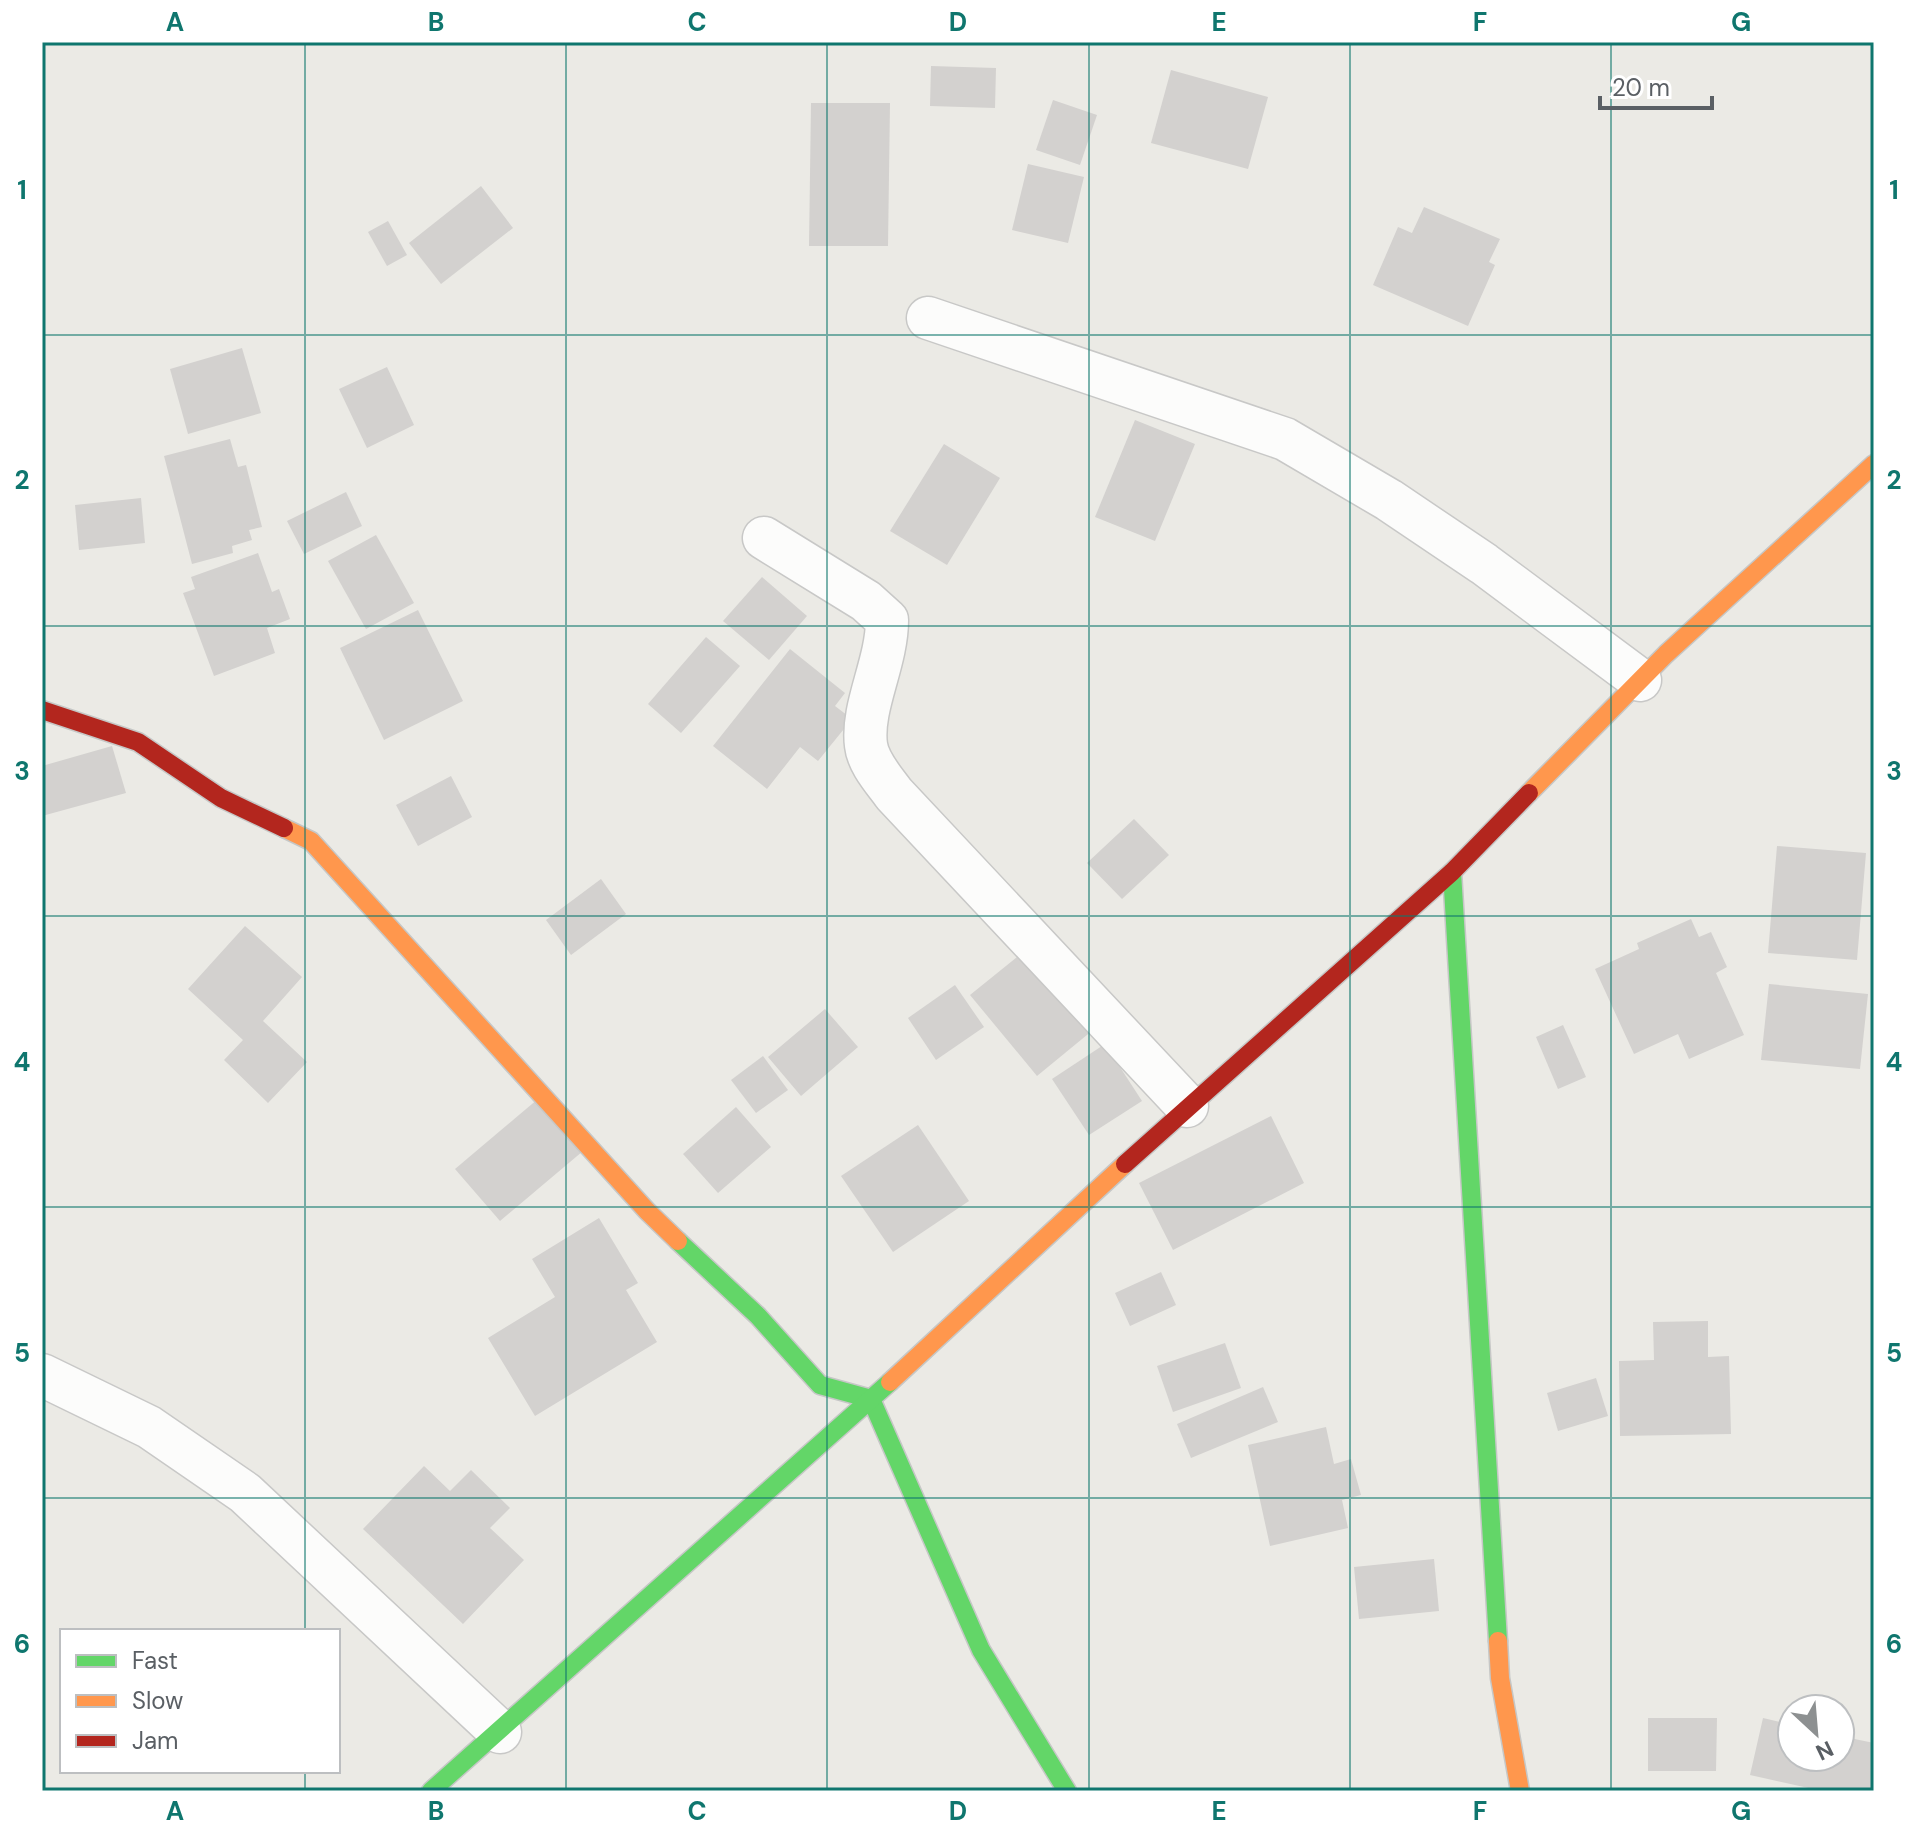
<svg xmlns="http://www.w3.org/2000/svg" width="1916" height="1833" font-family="'DM Sans',sans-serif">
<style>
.building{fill:#d3d1cf}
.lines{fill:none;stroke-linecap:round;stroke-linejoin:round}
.street-casing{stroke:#c8c8c7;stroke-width:45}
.fast-casing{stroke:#c6c7c6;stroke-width:21}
.slow-casing{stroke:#c6c7c6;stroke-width:21}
.jam-casing{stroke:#c6c7c6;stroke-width:21}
.street{stroke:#fcfcfb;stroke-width:42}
.fast{stroke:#63d668;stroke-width:18}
.slow{stroke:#ff974d;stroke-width:18}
.jam{stroke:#b3261e;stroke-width:18}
.grid{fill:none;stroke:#0f766e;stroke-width:2;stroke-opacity:0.55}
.neatline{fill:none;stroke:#0f766e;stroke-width:3}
.grid-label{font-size:26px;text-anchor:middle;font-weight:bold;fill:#0f766e}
</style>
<rect width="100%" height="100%" fill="#ebeae5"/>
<g class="building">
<polygon points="931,66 996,68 995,108 930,106"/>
<polygon points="1171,70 1268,97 1248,169 1151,143"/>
<polygon points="1053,100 1097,115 1080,165 1036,150"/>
<polygon points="811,103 890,103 888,246 809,246"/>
<polygon points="1028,164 1084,177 1068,243 1012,230"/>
<polygon points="481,186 513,228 441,284 409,243"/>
<polygon points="1424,207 1500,239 1489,262 1495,265 1468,326 1373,285 1398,227 1412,233"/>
<polygon points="388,221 407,255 387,266 368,232"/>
<polygon points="242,348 261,413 188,434 170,369"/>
<polygon points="387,367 414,425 367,448 339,389"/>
<polygon points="1135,420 1195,444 1155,541 1095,517"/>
<polygon points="230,439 238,467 246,465 262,527 249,530 252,540 232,546 233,553 192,564 164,456"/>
<polygon points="944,444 1000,478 947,565 890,531"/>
<polygon points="346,492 362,526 304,554 287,521"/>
<polygon points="141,498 145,543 79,550 75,505"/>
<polygon points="376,535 414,603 366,629 328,561"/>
<polygon points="258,553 272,592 279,589 290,619 267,628 275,653 214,676 183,593 195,589 191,577"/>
<polygon points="762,577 807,616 769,660 723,621"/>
<polygon points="418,610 463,701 384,740 340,648"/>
<polygon points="706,637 740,666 681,733 648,704"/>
<polygon points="790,649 845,693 835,706 852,719 818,761 800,747 767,789 713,746"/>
<polygon points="112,746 126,793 42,816 42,766"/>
<polygon points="451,776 472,817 418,846 396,805"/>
<polygon points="1134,819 1169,855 1122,899 1087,863"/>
<polygon points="1777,846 1866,853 1857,960 1768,953"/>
<polygon points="601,879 626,914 571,955 546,920"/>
<polygon points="1691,919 1699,937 1711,932 1727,967 1716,973 1744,1035 1689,1059 1678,1034 1634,1054 1595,969 1639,949 1637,943"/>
<polygon points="245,926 302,977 263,1021 307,1062 268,1103 224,1060 243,1040 188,989"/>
<polygon points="1027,949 1093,1030 1037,1076 970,995"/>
<polygon points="1769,984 1868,994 1860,1069 1761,1060"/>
<polygon points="955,985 984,1027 936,1060 908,1018"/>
<polygon points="825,1009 858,1047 801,1096 768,1057"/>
<polygon points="1563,1025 1586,1077 1558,1089 1536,1037"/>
<polygon points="1105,1044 1142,1101 1089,1135 1052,1079"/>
<polygon points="763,1056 788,1090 756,1113 731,1080"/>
<polygon points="545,1093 589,1146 500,1221 455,1169"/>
<polygon points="736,1107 771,1147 718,1193 683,1154"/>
<polygon points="1271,1116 1304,1183 1173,1250 1139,1183"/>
<polygon points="918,1125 969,1201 893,1252 841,1176"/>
<polygon points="599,1218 638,1283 626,1290 657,1342 535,1416 488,1338 555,1297 532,1259"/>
<polygon points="1161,1272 1176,1305 1130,1326 1115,1293"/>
<polygon points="1708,1321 1708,1357 1729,1356 1731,1434 1620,1436 1619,1361 1654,1360 1653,1322"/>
<polygon points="1225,1343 1241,1388 1173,1412 1157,1366"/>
<polygon points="1596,1378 1608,1416 1558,1431 1547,1393"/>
<polygon points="1263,1387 1278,1422 1191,1458 1177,1424"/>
<polygon points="1326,1427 1334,1464 1351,1459 1361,1495 1342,1500 1348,1528 1270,1546 1248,1445"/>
<polygon points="424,1466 450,1491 471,1470 510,1508 490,1528 524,1560 463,1624 363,1529"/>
<polygon points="1434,1559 1439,1611 1359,1619 1354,1567"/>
<polygon points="1648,1718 1717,1718 1716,1771 1648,1771"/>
<polygon points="1763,1718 1792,1725 1792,1757 1840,1757 1840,1736 1874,1743 1874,1791 1822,1791 1750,1775"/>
</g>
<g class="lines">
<g class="street-casing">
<g id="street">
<polyline points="928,318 1285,439 1389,500 1484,564 1640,680"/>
<path d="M764,538L866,601L887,620C887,663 861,707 866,745C868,763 884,780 894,794L1187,1106"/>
<polyline points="42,1375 149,1427 245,1493 500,1732"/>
</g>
</g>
<g class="fast-casing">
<g id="fast">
<polyline points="1452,872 1498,1641"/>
<polyline points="678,1241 758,1316 820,1385 871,1399 981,1650 1067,1791"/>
<polyline points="431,1791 890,1382"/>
</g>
</g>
<g class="slow-casing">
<g id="slow">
<polyline points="1529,793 1666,654 1874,464"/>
<polyline points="284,828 311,841 647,1211 678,1241"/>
<polyline points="890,1382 1125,1164"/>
<polyline points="1498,1641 1500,1678 1520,1791"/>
</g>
</g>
<g class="jam-casing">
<g id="jam">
<polyline points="42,710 138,742 221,798 284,828"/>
<polyline points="1125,1164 1452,872 1529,793"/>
</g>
</g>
<use href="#street" class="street"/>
<use href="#fast" class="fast"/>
<use href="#slow" class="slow"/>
<use href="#jam" class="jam"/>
</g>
<path class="grid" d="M305,42V1631M566,42V1791M827,42V1791M1089,42V1791M1350,42V1791M1611,42V1791M42,335H1874M42,626H1874M42,916H1874M42,1207H1874M42,1498H1874M305,1771V1791"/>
<rect width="1916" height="1833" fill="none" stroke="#ffffff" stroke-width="88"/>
<rect x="60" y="1629" width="280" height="144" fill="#ffffff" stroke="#bdbfc1" stroke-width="2"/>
<rect x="76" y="1655" width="40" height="12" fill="#63d668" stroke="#bdbfc1" stroke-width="2"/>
<text x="132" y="1669" font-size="24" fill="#5a5f64">Fast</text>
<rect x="76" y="1695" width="40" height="12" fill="#ff974d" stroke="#bdbfc1" stroke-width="2"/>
<text x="132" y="1709" font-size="24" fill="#5a5f64">Slow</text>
<rect x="76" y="1735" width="40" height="12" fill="#b3261e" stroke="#bdbfc1" stroke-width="2"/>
<text x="132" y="1749" font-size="24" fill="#5a5f64">Jam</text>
<g transform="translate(1816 1733) rotate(154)"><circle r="38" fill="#ffffff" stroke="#bdbfc1" stroke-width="2"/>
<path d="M0-6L14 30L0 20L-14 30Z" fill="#8d9091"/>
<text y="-12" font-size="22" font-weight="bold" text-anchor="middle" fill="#5a5f64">N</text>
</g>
<path d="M1600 96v12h112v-12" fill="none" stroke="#5a5f64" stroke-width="4"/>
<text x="1612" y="96" font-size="24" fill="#5a5f64" stroke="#ffffff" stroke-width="6" paint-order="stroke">20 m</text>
<rect x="44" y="44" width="1828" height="1745" class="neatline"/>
<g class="grid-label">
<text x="175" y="31">A</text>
<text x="436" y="31">B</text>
<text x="697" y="31">C</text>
<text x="958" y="31">D</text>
<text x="1219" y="31">E</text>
<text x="1480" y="31">F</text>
<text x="1741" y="31">G</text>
<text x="22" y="199">1</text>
<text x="1894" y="199">1</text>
<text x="22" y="489">2</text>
<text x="1894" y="489">2</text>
<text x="22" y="780">3</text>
<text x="1894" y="780">3</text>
<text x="22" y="1071">4</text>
<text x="1894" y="1071">4</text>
<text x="22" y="1362">5</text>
<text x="1894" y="1362">5</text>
<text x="22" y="1653">6</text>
<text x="1894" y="1653">6</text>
<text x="175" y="1820">A</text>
<text x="436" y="1820">B</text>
<text x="697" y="1820">C</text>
<text x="958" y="1820">D</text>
<text x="1219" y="1820">E</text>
<text x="1480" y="1820">F</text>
<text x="1741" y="1820">G</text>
</g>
</svg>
